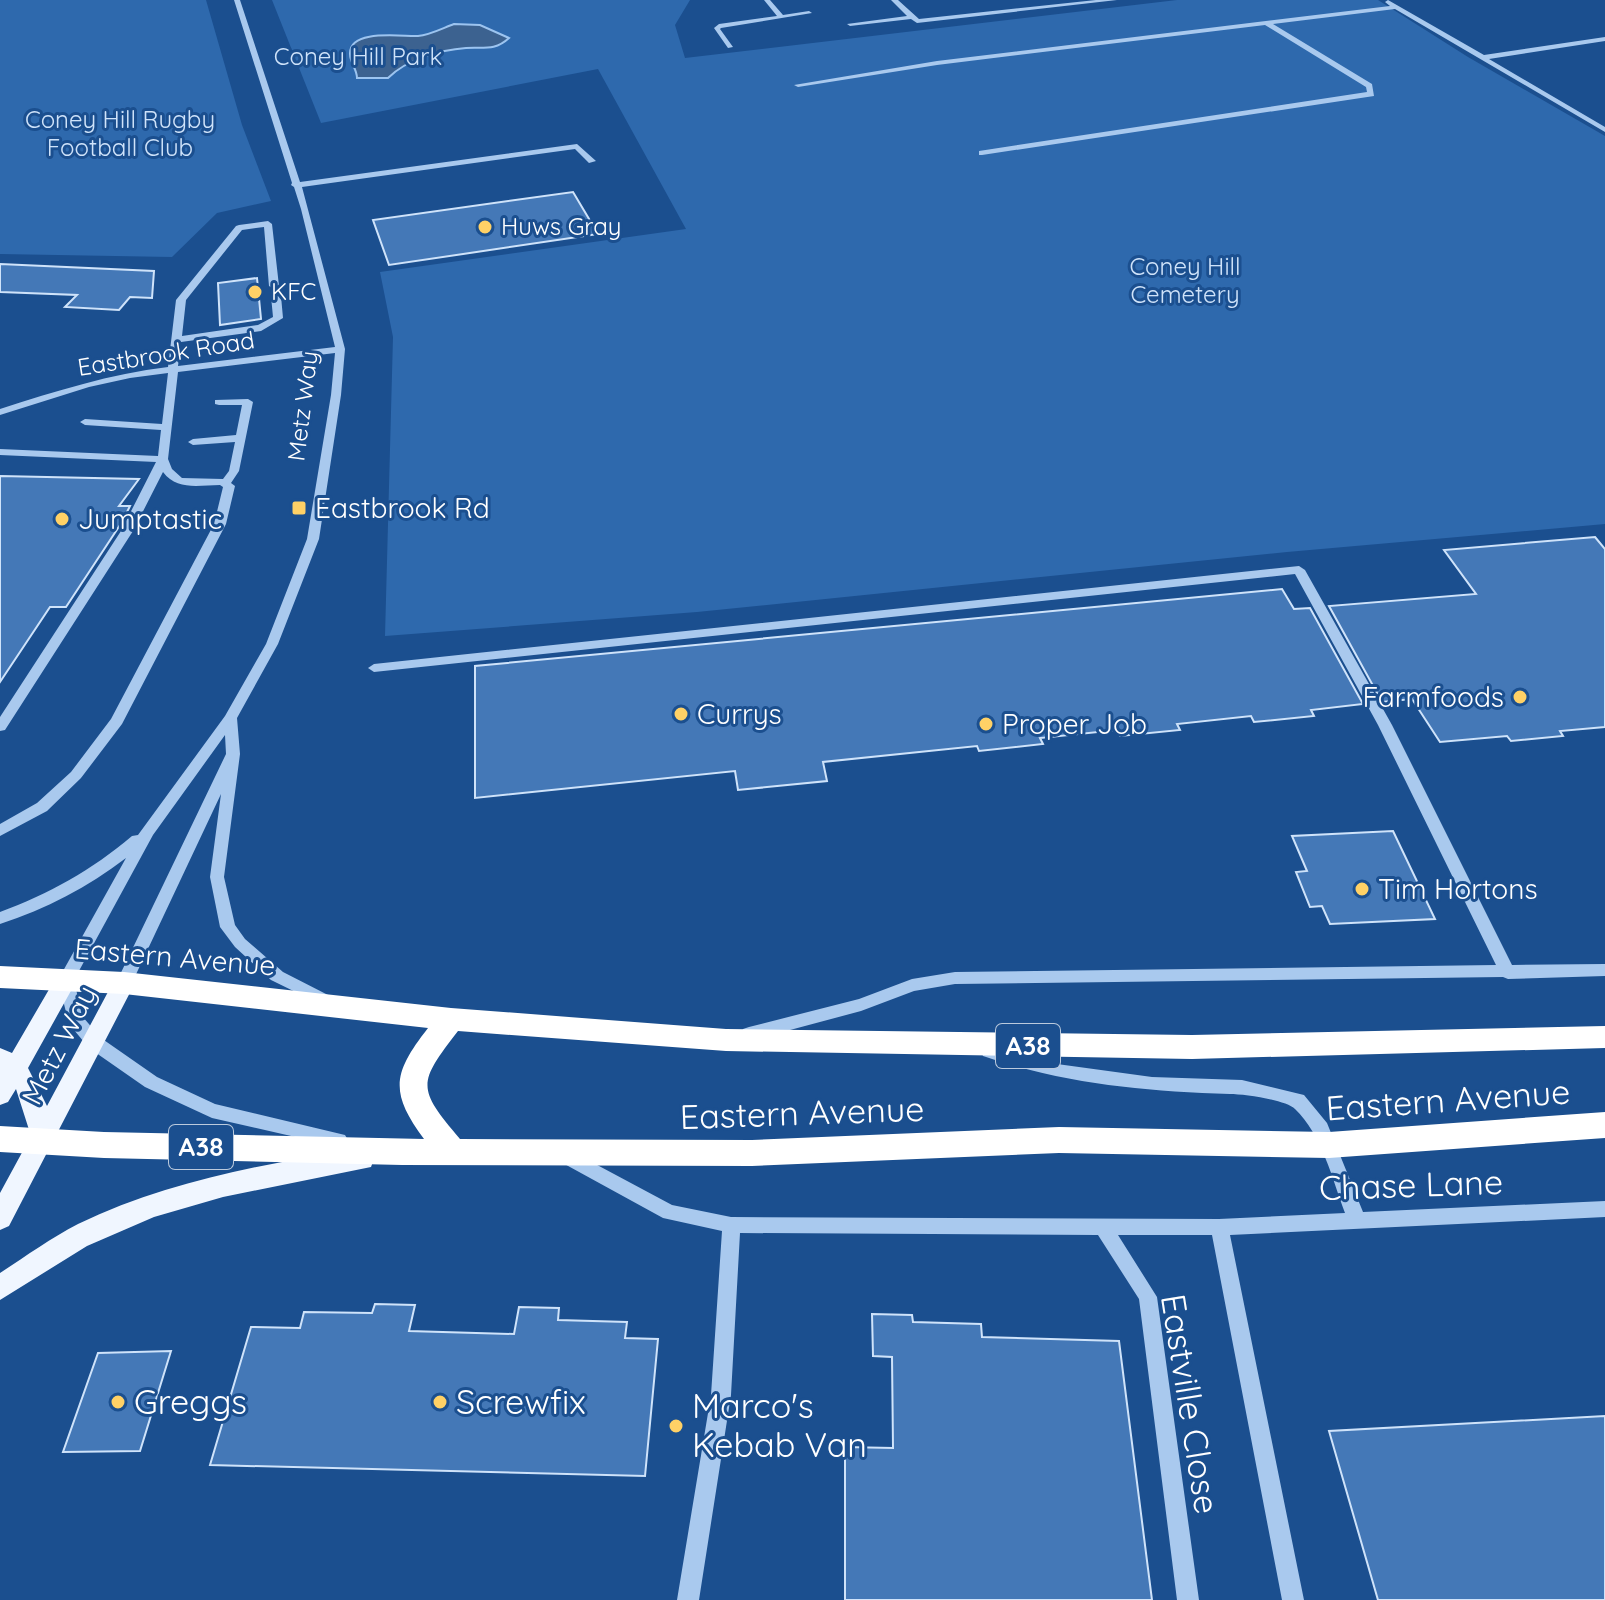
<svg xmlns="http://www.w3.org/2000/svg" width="1605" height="1600" font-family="Quicksand,sans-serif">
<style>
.green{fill:#2e69ad}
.water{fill:#3c6290;stroke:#9cc4f0;stroke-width:2}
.building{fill:#4478b7;stroke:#cfe3fa;stroke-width:2}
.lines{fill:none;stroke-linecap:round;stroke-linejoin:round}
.minor{fill:#a9c9ee;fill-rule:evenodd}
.major{fill:#f0f6ff;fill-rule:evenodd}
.highway{fill:#fff;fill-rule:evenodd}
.poi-dot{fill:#ffd166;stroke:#1b4f8f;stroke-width:3}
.labels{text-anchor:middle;stroke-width:6;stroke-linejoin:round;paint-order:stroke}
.far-park-label{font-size:24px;fill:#cfe3fa;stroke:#1b4f8f}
.far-poi-label{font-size:24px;fill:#fff;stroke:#1b4f8f;text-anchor:start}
.far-street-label{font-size:24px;fill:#fff;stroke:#1b4f8f}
.shield{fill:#1b4f8f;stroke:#bbcadd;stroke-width:2}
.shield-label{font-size:26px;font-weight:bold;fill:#fff}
.poi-label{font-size:28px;fill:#fff;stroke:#1b4f8f;text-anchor:start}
.street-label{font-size:28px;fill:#fff;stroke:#1b4f8f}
.near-street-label{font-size:34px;fill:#fff;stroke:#1b4f8f}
.near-poi-label{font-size:34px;fill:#fff;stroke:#1b4f8f;text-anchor:start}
</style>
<rect width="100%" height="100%" fill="#1b4f8f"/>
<g class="green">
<polygon points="0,0 206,0 242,125 271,201 217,213 172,257 0,254"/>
<polygon points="272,0 690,0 675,25 685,58 1177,0 1378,0 1468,57 1605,136 1605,524 1287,552 697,612 385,636 393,337 380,272 686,229 598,69 321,123"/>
</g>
<path class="water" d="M454,24L480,25L509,38C495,51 484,47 466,48C440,50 407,59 388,78H357C357,69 350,63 350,54C349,28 404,37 418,36C430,35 443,28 454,24Z"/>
<g class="building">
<polygon points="573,192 598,234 389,265 373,220"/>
<polygon points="0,264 154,271 152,298 130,297 119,310 65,307 77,295 0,292"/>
<polygon points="257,278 261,319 220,325 218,283"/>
<polygon points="0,476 139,479 119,506 130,506 122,522 66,607 50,607 0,682"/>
<polygon points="1595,537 1605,549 1605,727 1560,731 1563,736 1511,741 1507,736 1440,742 1412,699 1382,702 1329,606 1476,594 1444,550"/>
<polygon points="1282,589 1294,609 1310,608 1363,704 1311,710 1314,716 1254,722 1251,716 1177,724 1180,730 1120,736 1117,730 1040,738 1043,744 979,751 977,746 823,762 827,781 738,790 735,771 475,798 475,666"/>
<polygon points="1393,831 1435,919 1330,924 1322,906 1310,907 1296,872 1307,871 1292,836"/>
<polygon points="375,1304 415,1305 409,1331 514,1334 519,1307 559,1308 558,1320 627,1322 625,1338 658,1339 645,1476 210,1465 251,1327 300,1328 304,1312 372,1313"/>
<polygon points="872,1314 912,1315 913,1322 981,1324 982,1337 1119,1341 1152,1600 845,1600 845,1447 893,1448 892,1357 873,1356"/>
<polygon points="171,1351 140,1451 63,1452 98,1353"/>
<polygon points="1605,1416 1605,1600 1378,1600 1329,1431"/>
</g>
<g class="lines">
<g class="minor">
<path d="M234,0H240L300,182L577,144L596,161L589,163L575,149L302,187L345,349L341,395L319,539L278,644L237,718L240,754L224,877L235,925L245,939L283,972L328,995L330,999L328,1003L322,1005L271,980L235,947L220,927L210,877L221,794L130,987L124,989L118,987L116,983L226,754L225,735L153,835L74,980L82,1016L101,1038L157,1077L215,1104L345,1135L348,1140L345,1145L339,1147L212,1118L145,1087L89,1048L69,1024L58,980L126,858C88,887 46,909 0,924V912C49,894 92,870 132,836L138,835L225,716L266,644L307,539L331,395L335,353L178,372L168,459L172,469L182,478L223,479L229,471L235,442L193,445L188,442L193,439L236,435L242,405H219L215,404V400L248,399L253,402L239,471L231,483L235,486L226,524L122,724L81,778L47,811L0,836V824L37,803L71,772L111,719L214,524L223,487L220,485C199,485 177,491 163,472L133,531L5,730L0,731V717L121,531L156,462L0,455V449L158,456L161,430L85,425L80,422L85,419L162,424L168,373L130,378L89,387L0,415V409C56,391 110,374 168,367L176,300L236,226L239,225L268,221L272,224L279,286L274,289L269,286L264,227L242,230L186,300L182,336L258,325L273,317L271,296L276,293L281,296L283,318L261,331L181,342L178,366L335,347L301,209L294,187L291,185L292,183Z"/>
<polygon points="764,0 770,0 783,15 809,11 812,13 721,28 720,29 733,47 728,48 714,28 719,24 777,16"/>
<polygon points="891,0 898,0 919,19 1096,0 1117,0 917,23 911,19 850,26 847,24 907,16"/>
<polygon points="1388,0 1484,55 1605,37 1605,41 1489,59 1605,127 1605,132 1395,9 1273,24 1372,84 1374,96 982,155 979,155 979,151 1367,92 1366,87 1265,25 937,65 798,87 794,85 937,61 1390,6 1385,2"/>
<polygon points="1299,566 1305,570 1392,725 1512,965 1605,964 1605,976 1508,979 1503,977 955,984 914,991 861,1011 749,1041 743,1039 741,1034 743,1029 749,1027 859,999 912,979 955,972 1496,965 1378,725 1295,574 374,672 368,668 374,664"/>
<path d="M989,1044L1057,1064L1152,1077L1242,1080L1304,1095L1327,1123L1363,1212L1605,1201V1217L1230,1235L1304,1600H1282L1212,1235H1118L1157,1297L1199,1600H1177L1139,1299L1098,1235L740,1233L731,1395L699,1600H677L711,1395L722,1231L663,1218L559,1161L556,1156L559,1151L565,1148L571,1151L672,1205L731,1217L1219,1219L1345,1213C1332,1178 1322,1135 1295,1109C1286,1100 1244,1094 1230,1094C1144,1091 1066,1084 983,1056L981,1051L983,1046Z"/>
</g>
<g class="major">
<polygon points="66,971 74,974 77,980 28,1068 47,1106 116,977 124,974 132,977 135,983 9,1226 0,1230 0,1193 31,1136 16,1089 8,1102 0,1105 0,1048 12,1053 58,974"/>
<path d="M362,1148L371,1151L374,1159L371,1167L223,1197L154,1217L87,1246L0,1300V1273C26,1256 51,1238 78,1224C167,1181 265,1164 362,1148Z"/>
</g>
<path class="highway" d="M0,966L124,972L451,1008L726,1029L1192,1035L1605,1026V1048L1192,1059L726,1051L458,1031C417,1084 417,1088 460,1139L752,1140L1059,1127L1329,1132L1605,1112V1138L1329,1158L1059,1153L752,1166L402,1165L104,1158L0,1152V1126L104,1132L424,1139C389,1092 393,1073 428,1028L124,994L0,988Z"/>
</g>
<g class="poi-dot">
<circle cx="485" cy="227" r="8"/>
<circle cx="255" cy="292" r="8"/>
<rect x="291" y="500" width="16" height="16" rx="4"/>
<circle cx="62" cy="519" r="8"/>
<circle cx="1520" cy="697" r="8"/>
<circle cx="681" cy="714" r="8"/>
<circle cx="986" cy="724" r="8"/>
<circle cx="1362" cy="889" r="8"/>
<circle cx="118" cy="1402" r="8"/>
<circle cx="440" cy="1402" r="8"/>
<circle cx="676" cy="1426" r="8"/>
</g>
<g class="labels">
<g class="far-park-label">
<text x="358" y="65">Coney Hill Park</text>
<text x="120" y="128">Coney Hill Rugby<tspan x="120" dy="28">Football Club</tspan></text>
<text x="1185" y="275">Coney Hill<tspan x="1185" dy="28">Cemetery</tspan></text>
</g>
<g class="far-poi-label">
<text x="501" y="235">Huws Gray</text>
<text x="271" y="300">KFC</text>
</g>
<g class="far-street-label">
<text transform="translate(166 354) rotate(-9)" y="8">Eastbrook Road</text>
<text transform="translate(303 406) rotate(-83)" y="8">Metz Way</text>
</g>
<g class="shield">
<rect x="996" y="1024" width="64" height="44" rx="6"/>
<rect x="169" y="1125" width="64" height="44" rx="6"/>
</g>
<g class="shield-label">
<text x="1028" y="1055">A38</text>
<text x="201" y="1156">A38</text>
</g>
<g class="poi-label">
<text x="315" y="518">Eastbrook Rd</text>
<text x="78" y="529">Jumptastic</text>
<text x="1504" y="707" text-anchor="end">Farmfoods</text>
<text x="697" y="724">Currys</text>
<text x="1002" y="734">Proper Job</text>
<text x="1378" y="899">Tim Hortons</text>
</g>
<g class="street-label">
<text transform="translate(175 957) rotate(5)" y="10">Eastern Avenue</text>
<text transform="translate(59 1045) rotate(-63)" y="10">Metz Way</text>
</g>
<g class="near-street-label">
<text transform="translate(1448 1100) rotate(-4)" y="12">Eastern Avenue</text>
<text transform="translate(802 1113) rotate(-2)" y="12">Eastern Avenue</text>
<text transform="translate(1411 1185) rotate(-2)" y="12">Chase Lane</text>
<text transform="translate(1190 1404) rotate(81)" y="12">Eastville Close</text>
</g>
<g class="near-poi-label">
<text x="134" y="1414">Greggs</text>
<text x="456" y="1414">Screwfix</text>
<text x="692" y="1418">Marco's<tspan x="692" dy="39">Kebab Van</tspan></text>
</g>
</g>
</svg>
